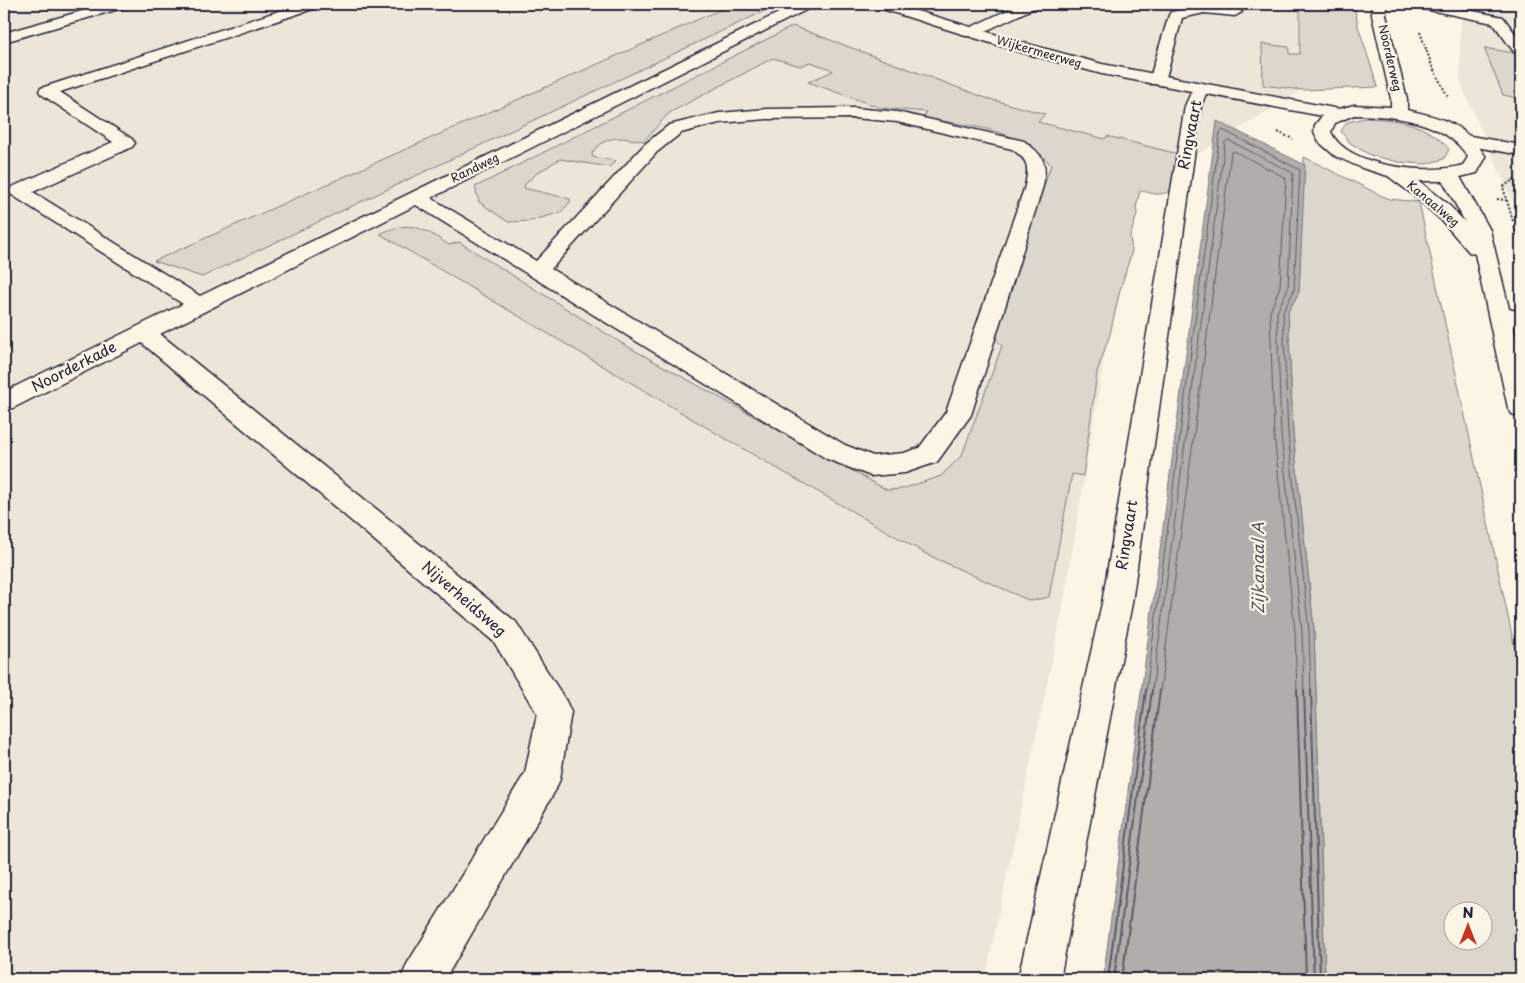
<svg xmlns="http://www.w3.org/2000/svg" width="1525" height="983" font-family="'Playpen Sans',sans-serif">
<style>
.built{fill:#ece5d8}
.green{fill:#dcd6cc;stroke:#7f7c84;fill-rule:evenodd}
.water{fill:#b2adab;stroke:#78757e}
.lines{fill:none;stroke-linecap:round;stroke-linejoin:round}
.shore-far1{stroke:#5c5a68;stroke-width:1}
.shore{stroke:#5c5a68;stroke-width:2}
.minor-casing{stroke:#22223b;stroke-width:3}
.major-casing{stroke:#22223b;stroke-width:3}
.path{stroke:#22223b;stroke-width:2;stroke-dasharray:2 2;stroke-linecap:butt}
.minor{fill:#fcf5e5;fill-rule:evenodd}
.major{fill:#fcf5e5;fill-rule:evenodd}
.labels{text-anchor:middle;stroke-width:4.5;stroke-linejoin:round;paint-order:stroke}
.far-street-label{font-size:12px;fill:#22223b;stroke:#fcf5e5}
.street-label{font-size:15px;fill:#22223b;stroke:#fcf5e5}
.water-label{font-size:16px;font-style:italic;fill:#545362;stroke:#fcf5e5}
</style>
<rect width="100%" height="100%" fill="#fcf5e5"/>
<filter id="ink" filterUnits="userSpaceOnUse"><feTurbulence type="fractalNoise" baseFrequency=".02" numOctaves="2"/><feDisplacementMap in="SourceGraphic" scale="10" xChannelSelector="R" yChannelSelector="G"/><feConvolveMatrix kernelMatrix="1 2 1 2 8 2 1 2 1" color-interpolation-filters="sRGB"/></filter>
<g filter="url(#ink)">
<g class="built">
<polygon points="4,4 1299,4 1302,90 1131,195 1062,612 985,979 4,979"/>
<polygon points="1461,4 1521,4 1521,220 1460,82"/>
</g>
<g class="green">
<polygon points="733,4 779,4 202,277 154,261"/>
<polygon points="1300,4 1354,4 1358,26 1378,87 1302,90 1263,85 1262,44 1289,47 1289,54 1300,54"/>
<path d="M793,26L986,98L1045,114L1038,122L1105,139L1107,136L1182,155C1179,170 1179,193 1160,194C1154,195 1146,191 1140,191L1136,207L1137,214L1130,237L1132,251L1120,290L1110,334L1097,372L1083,476L1072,474L1049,597L1030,601L928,555L726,439L380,234C410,219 423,228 449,245L459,242L623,344L887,490L902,489L941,476L962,455L1002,346L992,334L1051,165C1021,128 968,126 924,118L926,112L881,108L808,82L833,71L828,68L810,62L800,66L773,58L669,113L644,141C622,138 607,133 592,153L593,157L616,161L609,167L560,159L537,173L525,184L524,188L570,199V202L561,212L531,221L508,222L479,202L475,187Z"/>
<polygon points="1484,48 1521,54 1521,99 1503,95"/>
<path d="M1365,118C1397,119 1427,123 1449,149L1444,159L1426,164L1398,162L1370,155L1350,143L1341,131L1347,122Z"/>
<path d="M1304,157L1380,195L1390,199L1419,202L1521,677V979H1325L1314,630L1293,433L1288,311L1299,292ZM1452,910H1482V940H1452Z"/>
</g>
<polygon class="water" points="1217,121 1305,165 1299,292 1288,312 1293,433 1314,630 1325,979 1103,979"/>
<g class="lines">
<g class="shore-far1">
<polyline points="1146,692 1220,132 1223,130 1300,170 1294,290 1283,312 1288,434 1309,631 1311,692"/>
<polyline points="1152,692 1225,142 1228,140 1293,173 1288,288 1277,312 1281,434 1302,631 1304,692"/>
<polyline points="1160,692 1231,153 1234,151 1286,178 1280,286 1270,312 1274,435 1295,632 1297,692"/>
</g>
<g class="shore">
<polyline points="1297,690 1306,979"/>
<polyline points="1304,690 1314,979"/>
<polyline points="1311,690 1320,979"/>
<polyline points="1108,979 1146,690"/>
<polyline points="1114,979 1152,690"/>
<polyline points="1122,979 1160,690"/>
</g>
<g class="minor-casing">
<g id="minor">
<polygon points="107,4 128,4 126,7 4,42 4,33"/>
<path d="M301,4H321L319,7L60,92L132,139L135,143L132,147L33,192L200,296L797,4H814L812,7L431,198L536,261L645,144L669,125L719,113L767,109L854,108L897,112L1024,141C1043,155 1048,162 1043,186L971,415L937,462L905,473L871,476L827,459L416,205L160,334L516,622L566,701L571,712L560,779L555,791L445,979H401L407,964L525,773L537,714L494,642L142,343L13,408L4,410V392L183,304L12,195L9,191L12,187L113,142L41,94L39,91L41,88ZM854,118L897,122L1012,149C1029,161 1029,166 1025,186L946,412L919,448L904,453L873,456L845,445L551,269L657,152L681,133L719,123L767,119Z"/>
<polygon points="1020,4 1038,4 1036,7 975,36 965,36 963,33 965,30"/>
<polygon points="1412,4 1438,4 1503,17 1521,42 1521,53 1514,52 1493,23 1419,8"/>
<polygon points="1204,5 1235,8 1242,12 1235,16 1204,13 1182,18 1165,81 1163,84 1151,84 1149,81 1169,15 1171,12"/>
<polygon points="1200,84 1206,86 1208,89 1201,106 1132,603 1060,979 1018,979 1102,603 1185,106 1194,86"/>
<polygon points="1465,135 1521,145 1521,155 1459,144 1456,140 1459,136"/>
<polygon points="1500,307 1521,312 1521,326 1492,319 1489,314 1492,309"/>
</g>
</g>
<g class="major-casing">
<path id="major" d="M874,4H894L1024,43L1102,64L1339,109L1354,105L1391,107V99L1372,15V4H1386V15L1407,99V110C1444,118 1465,124 1486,157L1477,173L1460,177L1490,230L1521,358V417L1512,414L1508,408L1475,254L1469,252L1442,221L1412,194L1388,176L1362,168L1335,156L1319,142L1314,132L1315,125L1322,116L1102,74L1013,50L876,7ZM1354,115C1394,116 1445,120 1468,157L1463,165C1430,175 1347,168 1331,132L1335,123ZM1419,181H1443L1465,222L1447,203Z"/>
</g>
<g class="path">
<polyline points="1420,32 1432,66 1448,97"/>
<polyline points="1278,132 1293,139"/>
<polyline points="1497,199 1506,200"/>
<polyline points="1513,221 1503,187 1516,178"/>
<polyline points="1514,226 1521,247"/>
</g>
<use href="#minor" class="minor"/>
<use href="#major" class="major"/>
</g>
</g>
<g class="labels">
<g class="far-street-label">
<text transform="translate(1039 52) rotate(16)" y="4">Wijkermeerweg</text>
<text transform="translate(1390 58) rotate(77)" y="4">Noorderweg</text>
<text transform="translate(475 168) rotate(-26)" y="4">Randweg</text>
<text transform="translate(1433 204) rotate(40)" y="4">Kanaalweg</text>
</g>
<g class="street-label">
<text transform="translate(1190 135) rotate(-79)" y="5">Ringvaart</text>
<text transform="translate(74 367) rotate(-27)" y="5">Noorderkade</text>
<text transform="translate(1127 535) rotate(-81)" y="5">Ringvaart</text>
<text transform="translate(464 599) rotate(41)" y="5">Nijverheidsweg</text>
</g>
<g class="water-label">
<text transform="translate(1258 568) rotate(-90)" y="6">Zijkanaal A</text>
</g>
</g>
<rect width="1525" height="983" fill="none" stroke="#fcf5e5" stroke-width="20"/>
<rect x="10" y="10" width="1505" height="963" fill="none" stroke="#22223b" stroke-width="2" filter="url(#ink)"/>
<g transform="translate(1468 926)"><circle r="24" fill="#fcf5e5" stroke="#a5a1a1"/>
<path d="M0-4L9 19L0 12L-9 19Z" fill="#c8321e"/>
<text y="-8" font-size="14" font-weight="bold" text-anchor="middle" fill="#22223b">N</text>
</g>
</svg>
